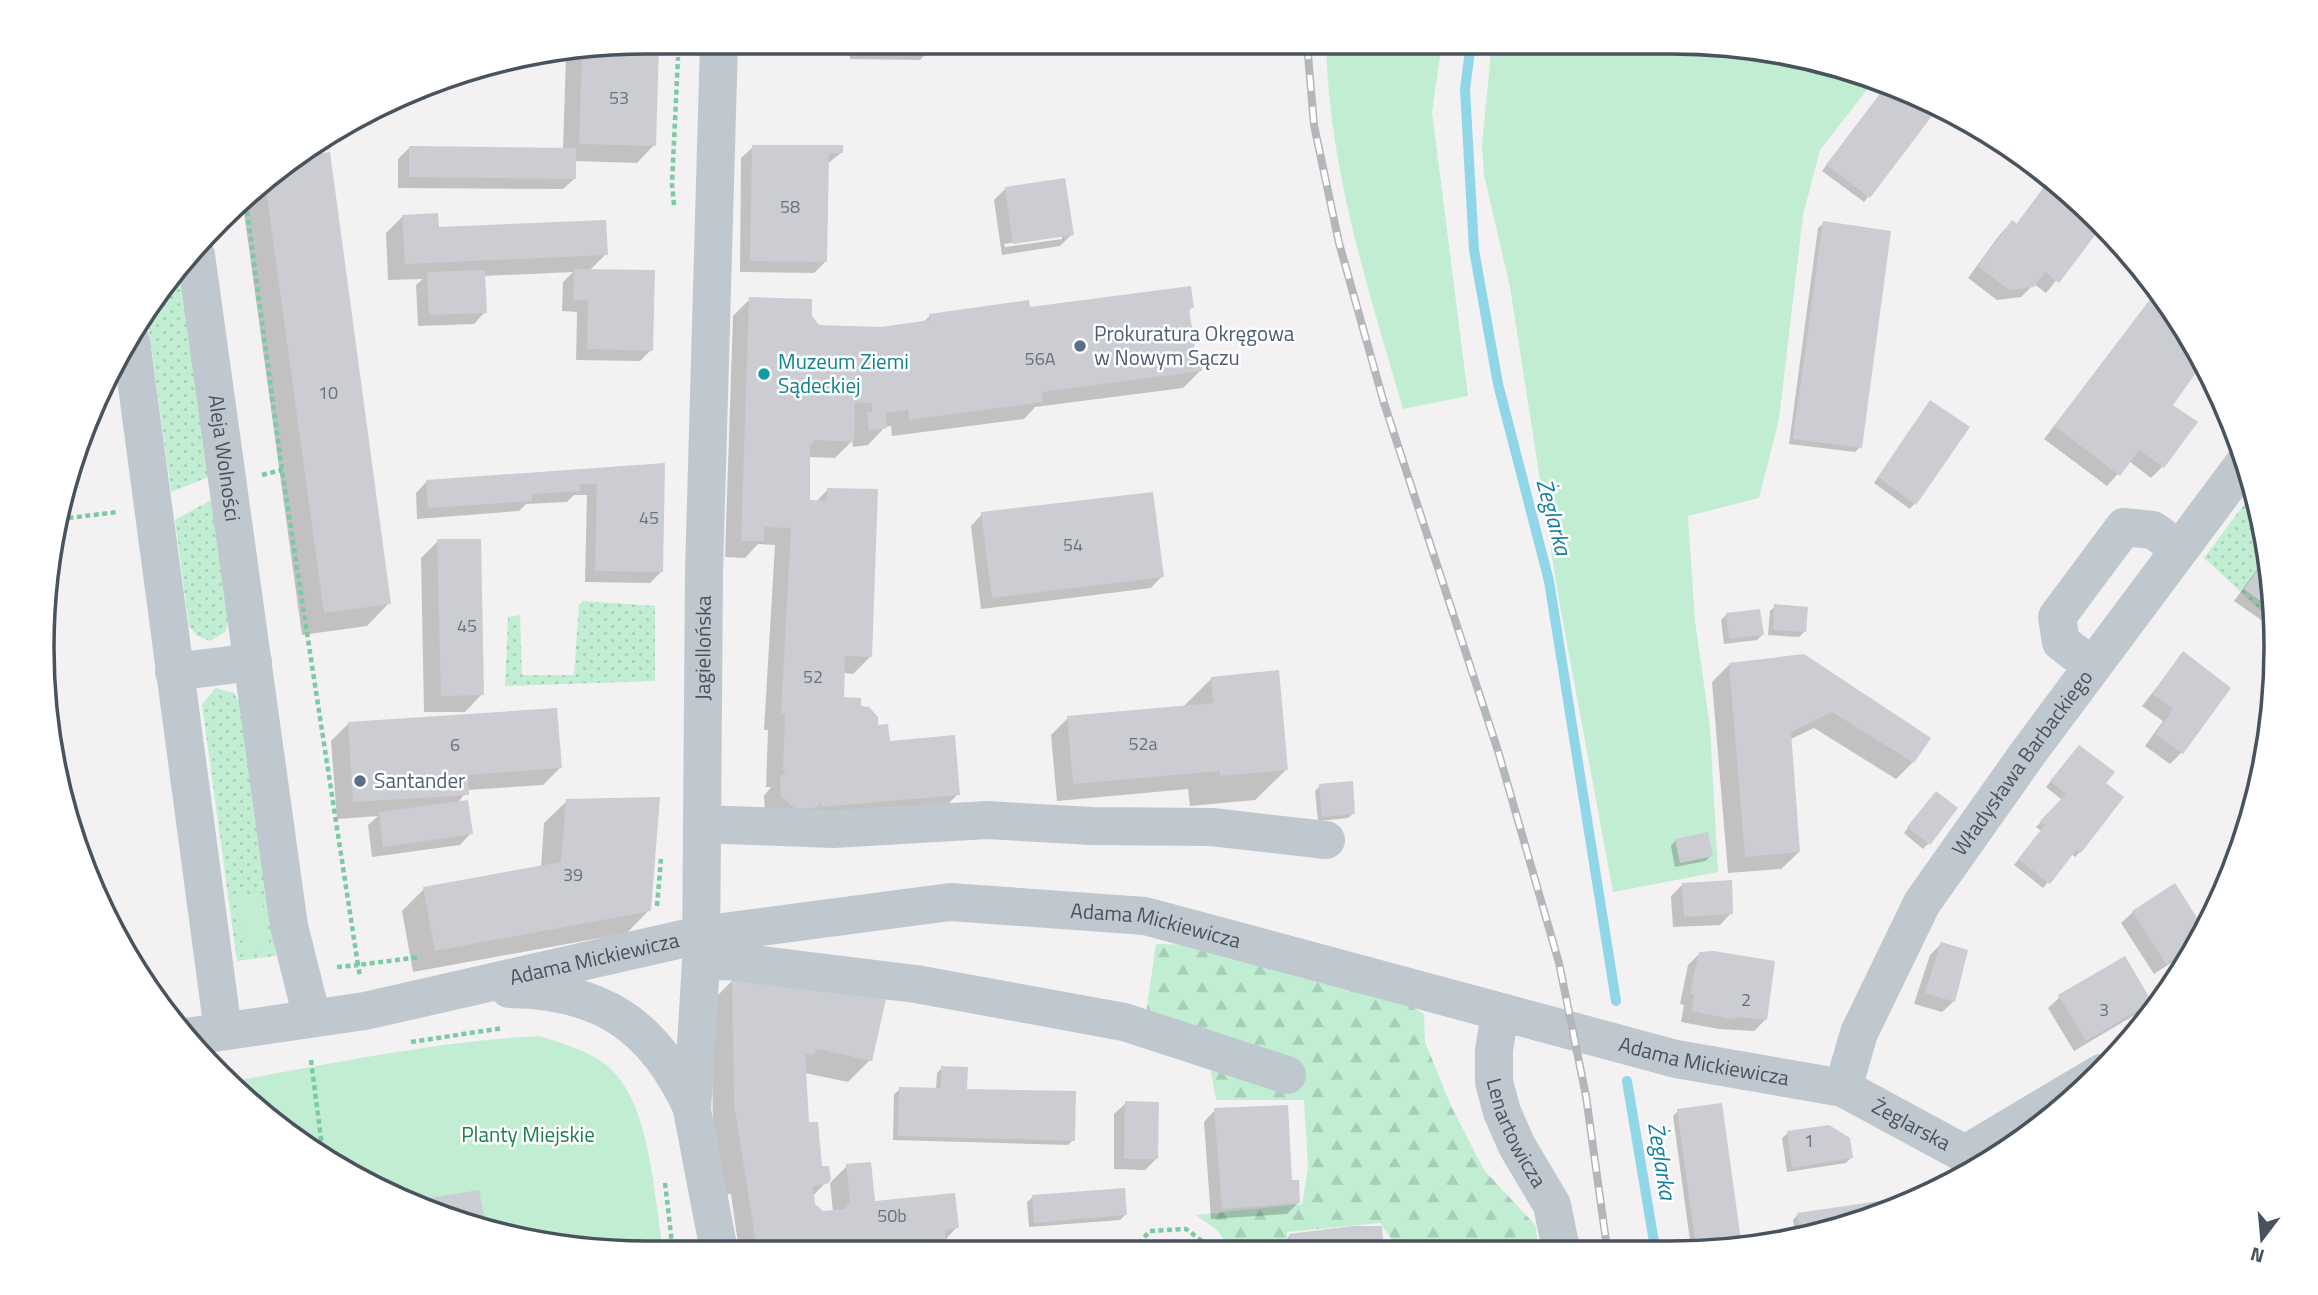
<svg xmlns="http://www.w3.org/2000/svg" width="2318" height="1295" font-family="'Titillium Web',sans-serif">
<style>
.grass{fill:url(#grass-dots)}
.forest{fill:url(#forest-firs)}
.green{fill:#c1eed3}
.shadow{fill:#0003;fill-rule:evenodd}
.lines{fill:none;stroke-linecap:round;stroke-linejoin:round}
.stream{stroke:#90d6e9;stroke-width:10}
.building{fill:#cbcdd3}
.path{stroke:#7acba4;stroke-width:4.5;stroke-dasharray:5 3.5;stroke-linecap:butt}
.minor{stroke:#bfc8cf;stroke-width:38}
.rail-casing{stroke:#b3b6ba;stroke-width:8}
.rail{stroke:#fff;stroke-width:5;stroke-dasharray:16;stroke-linecap:butt}
.service-dot{fill:#5c6f8a;stroke:#fff;stroke-width:2.5}
.culture-dot{fill:#0f9aa8;stroke:#fff;stroke-width:2.5}
.labels{text-anchor:middle;stroke-width:5;stroke-linejoin:round;paint-order:stroke}
.number-label{font-size:18px;fill:#6a727a}
.service-label{font-size:21px;fill:#4e5e75;stroke:#fff;text-anchor:start}
.culture-label{font-size:21px;fill:#0d838f;stroke:#fff;text-anchor:start}
.street-label{font-size:21px;fill:#49535d;stroke:#fff}
.park-label{font-size:21px;fill:#1b7e4d;stroke:#fff}
.water-label{font-size:23px;font-style:italic;fill:#1180a0;stroke:#fff}
.rim{fill:none;stroke:#49535d;stroke-width:3.5}
</style>
<defs>
<pattern id="grass-dots" width="8" height="8" patternUnits="userSpaceOnUse" patternTransform="scale(1.75)"><rect width="8" height="8" fill="#c1eed3"/><path d="M2 2h.1M6 6h.1" fill="none" stroke="#a7ceb8" stroke-width="1.8" stroke-linecap="round"/></pattern>
<pattern id="forest-firs" width="22" height="20" patternUnits="userSpaceOnUse" patternTransform="scale(1.75)"><rect width="22" height="20" fill="#c1eed3"/><path d="M5 1l3.5 6h-7zM16 11l3.5 6h-7z" fill="#a7ceb8"/></pattern>
</defs>
<rect width="100%" height="100%" fill="#f3f1f1"/>
<g class="grass">
<polygon points="180,272 209,477 171,492 146,308"/>
<polygon points="2255,490 2275,608 2274,623 2204,558"/>
<polygon points="211,500 228,622 225,632 210,641 197,636 189,626 175,520"/>
<polygon points="583,601 655,606 655,681 505,686 508,617 520,615 522,675 574,675 579,605"/>
<polygon points="216,688 234,693 241,706 276,956 237,961 202,704"/>
</g>
<polygon class="forest" points="1156,944 1201,945 1398,999 1424,1014 1425,1042 1451,1106 1484,1170 1536,1226 1538,1249 1399,1249 1380,1223 1287,1232 1287,1249 1230,1250 1218,1231 1196,1215 1302,1204 1308,1167 1304,1100 1216,1100 1211,1072 1218,1062 1146,1013"/>
<g class="green">
<path d="M1326,43H1442L1432,112L1468,396L1403,409C1368,288 1329,170 1326,43Z"/>
<polygon points="1492,43 1710,43 1828,63 1873,82 1820,150 1803,215 1779,419 1759,498 1688,516 1695,621 1710,727 1718,872 1613,892 1558,595 1510,287 1484,175 1482,144"/>
<polygon points="261,894 270,949 244,953 236,898"/>
<path d="M540,1036C561,1043 586,1050 605,1064C652,1100 653,1197 664,1252H608L453,1221L344,1172L234,1081C335,1063 437,1041 540,1036Z"/>
</g>
<g class="shadow">
<polygon points="648,42 657,42 654,145 637,163 575,161 575,178 563,189 398,188 398,159 410,147 563,149 566,56"/>
<polygon points="850,42 932,42 931,48 920,60 850,59"/>
<polygon points="1886,87 1936,108 1864,202 1822,171"/>
<polygon points="753,147 841,153 827,164 825,262 814,273 740,272 741,158"/>
<polygon points="279,167 389,603 367,626 302,635 243,205"/>
<polygon points="2045,175 2070,193 2101,225 2046,293 2034,284 2021,297 1997,300 1968,278 2001,233 2012,222 2016,225 2047,183 2042,179"/>
<path d="M1005,189L1072,234L1060,246L1002,255L994,200ZM1062,235V239L1005,247L1004,244Z"/>
<polygon points="403,216 437,229 606,254 589,271 651,350 640,361 576,360 577,312 562,311 563,282 573,272 484,276 485,312 474,324 418,326 416,285 423,279 388,280 386,233"/>
<polygon points="1824,223 1860,447 1855,452 1789,444 1818,228"/>
<polygon points="750,299 810,317 818,326 881,329 922,323 930,316 1029,309 1192,307 1188,312 1193,351 1200,371 1183,388 1035,407 1024,419 892,436 891,426 885,427 868,445 853,447 852,441 835,458 809,457 808,502 816,502 828,489 871,656 853,674 843,673 842,699 859,708 888,742 958,794 941,811 765,814 764,796 771,787 766,787 768,730 764,730 775,545 758,544 745,558 725,557 733,316"/>
<polygon points="2151,300 2176,319 2202,361 2170,405 2162,467 2151,478 2129,461 2107,486 2044,439"/>
<polygon points="1925,408 1915,503 1910,509 1874,483"/>
<polygon points="663,465 661,572 650,583 585,582 587,495 574,495 567,502 526,504 519,511 417,519 416,493 427,481"/>
<polygon points="982,514 1162,576 1151,588 981,609 971,526"/>
<polygon points="438,541 482,694 465,712 424,712 421,558"/>
<polygon points="2266,557 2275,611 2264,622 2234,601"/>
<polygon points="1775,606 1805,631 1799,637 1768,635 1770,611"/>
<polygon points="1727,614 1762,635 1757,640 1724,644 1721,620"/>
<polygon points="2183,654 2181,753 2170,764 2145,746 2163,721 2142,706"/>
<polygon points="1803,656 1913,762 1896,779 1814,728 1789,740 1799,852 1781,869 1728,873 1712,682 1729,665"/>
<polygon points="1212,678 1286,770 1255,800 1190,806 1188,789 1057,801 1051,735 1068,718 1182,708"/>
<polygon points="348,724 560,768 543,785 467,790 458,803 471,833 460,845 372,857 368,825 378,816 337,819 331,741"/>
<polygon points="2074,752 2104,784 2080,852 2075,857 2071,854 2043,888 2014,865 2041,831 2036,827 2062,800 2046,787"/>
<polygon points="1320,786 1354,813 1348,818 1318,821 1315,791"/>
<polygon points="1931,798 1928,844 1923,849 1904,833"/>
<polygon points="567,801 649,910 627,933 413,972 402,911 424,889 541,868 544,823"/>
<polygon points="1676,840 1711,855 1706,861 1675,867 1671,846"/>
<polygon points="1683,884 1731,913 1720,925 1673,927 1671,896"/>
<polygon points="2174,886 2204,931 2195,947 2154,974 2121,923 2133,912"/>
<polygon points="1941,944 1954,1001 1942,1012 1914,1004 1930,955"/>
<polygon points="1700,953 1766,1019 1754,1031 1719,1029 1681,1022 1684,1005 1680,1004 1688,965"/>
<polygon points="733,980 870,1060 848,1082 805,1073 807,1124 820,1166 829,1179 812,1197 813,1205 822,1213 833,1212 830,1183 847,1166 874,1205 957,1227 946,1239 945,1251 739,1251 731,1194 723,1195 713,1127 711,1002"/>
<polygon points="2060,997 2150,1001 2138,1013 2074,1051 2048,1008"/>
<polygon points="942,1068 965,1090 1073,1140 1068,1145 893,1140 894,1094 900,1089 936,1089 937,1073"/>
<polygon points="1126,1103 1156,1159 1145,1170 1114,1169 1114,1114"/>
<polygon points="1215,1110 1290,1182 1299,1202 1287,1214 1211,1219 1204,1122"/>
<polygon points="1678,1111 1740,1248 1691,1248 1673,1116"/>
<polygon points="1788,1133 1851,1158 1846,1163 1787,1172 1782,1138"/>
<polygon points="1033,1197 1125,1215 1120,1220 1029,1227 1027,1202"/>
<polygon points="1911,1199 1866,1221 1795,1237 1793,1220 1798,1214"/>
<polygon points="1380,1227 1382,1249 1279,1249 1290,1235"/>
</g>
<g class="lines">
<g class="stream">
<polyline points="1471,43 1465,89 1474,250 1498,384 1549,581 1616,1001"/>
<polyline points="1627,1081 1655,1248"/>
</g>
</g>
<g class="building">
<polygon points="648,42 659,42 656,146 579,144 582,53"/>
<polygon points="861,42 933,42 933,49 861,48"/>
<polygon points="1885,87 1938,108 1870,198 1826,165"/>
<polygon points="752,145 843,145 843,153 829,153 827,262 750,261"/>
<polygon points="409,146 576,148 576,179 409,177"/>
<polygon points="330,152 391,604 324,613 265,182 279,167 299,156"/>
<polygon points="1065,178 1074,235 1013,244 1005,187"/>
<polygon points="2051,179 2070,193 2102,226 2059,283 2045,272 2034,287 2009,290 1978,266 2012,220 2017,224"/>
<polygon points="438,213 439,227 606,220 608,255 405,264 402,215"/>
<polygon points="1823,221 1891,231 1862,448 1793,439"/>
<polygon points="574,269 655,270 653,351 587,349 588,301 573,300"/>
<polygon points="485,270 487,313 429,315 427,272"/>
<polygon points="1191,286 1194,308 1189,308 1195,349 1199,349 1202,371 1042,392 1043,402 909,420 908,410 885,413 887,428 869,431 867,412 872,412 872,403 855,402 854,442 815,440 810,446 810,500 827,501 827,488 878,489 872,657 845,656 844,697 861,698 861,706 869,707 878,717 878,725 888,724 890,741 955,735 960,795 821,807 821,802 815,808 796,809 781,797 780,777 786,771 783,770 785,714 781,713 791,528 764,527 764,541 741,541 749,297 812,299 812,316 819,325 881,327 930,320 929,314 1029,300 1030,307"/>
<polygon points="2151,298 2173,315 2203,363 2173,405 2198,422 2164,468 2139,450 2120,476 2054,426"/>
<polygon points="1930,400 1970,427 1916,505 1878,477"/>
<polygon points="665,463 663,572 595,571 597,484 580,484 580,491 532,494 532,501 428,508 426,480"/>
<polygon points="1153,492 1164,577 992,598 981,512"/>
<polygon points="437,539 481,539 484,695 441,696"/>
<polygon points="2266,558 2275,608 2275,611 2244,589"/>
<polygon points="1774,604 1808,607 1806,632 1773,630"/>
<polygon points="1760,609 1764,635 1729,639 1726,613"/>
<polygon points="2183,651 2231,688 2183,754 2155,734 2173,709 2152,694"/>
<polygon points="1804,654 1931,738 1914,763 1832,712 1791,732 1800,852 1745,857 1729,663"/>
<polygon points="1279,670 1288,770 1220,776 1220,771 1073,784 1067,716 1213,703 1211,677"/>
<polygon points="557,708 562,768 468,775 469,795 353,802 348,722"/>
<polygon points="2079,745 2115,772 2106,783 2124,797 2081,853 2077,849 2050,884 2018,859 2045,825 2040,821 2066,794 2050,781"/>
<polygon points="1353,781 1355,814 1322,817 1319,784"/>
<polygon points="1936,791 1958,808 1930,845 1907,827"/>
<polygon points="660,797 651,911 435,951 423,887 561,862 566,799"/>
<polygon points="468,800 473,834 383,847 379,812"/>
<polygon points="1708,832 1713,856 1680,863 1675,839"/>
<polygon points="1732,880 1733,914 1684,917 1682,883"/>
<polygon points="2175,883 2204,929 2198,943 2166,964 2132,911"/>
<polygon points="1941,942 1968,950 1955,1002 1925,993"/>
<polygon points="1714,951 1775,961 1767,1020 1737,1017 1732,1019 1692,1011 1694,994 1690,993 1699,952"/>
<polygon points="2125,956 2152,1002 2086,1041 2058,995"/>
<polygon points="732,978 887,995 872,1061 818,1049 813,1055 805,1053 809,1122 818,1122 822,1166 829,1166 831,1180 827,1184 813,1186 815,1204 823,1211 845,1209 850,1202 846,1164 871,1162 875,1201 955,1193 959,1228 945,1230 947,1251 757,1249 734,1104"/>
<polygon points="941,1066 968,1067 967,1089 1076,1091 1075,1141 898,1136 899,1087 941,1088"/>
<polygon points="1125,1101 1159,1102 1158,1159 1124,1159"/>
<polygon points="1722,1103 1742,1248 1696,1248 1677,1109"/>
<polygon points="1288,1105 1292,1180 1299,1180 1300,1203 1222,1209 1214,1108"/>
<polygon points="1829,1125 1850,1138 1853,1158 1792,1168 1787,1131"/>
<polygon points="1125,1188 1127,1215 1034,1223 1032,1195"/>
<polygon points="479,1190 486,1227 453,1221 410,1201"/>
<polygon points="1914,1196 1866,1221 1801,1236 1797,1213"/>
<polygon points="1353,1226 1382,1226 1384,1249 1291,1249 1289,1234"/>
</g>
<g class="lines">
<g class="path">
<polyline points="246,203 282,470 358,965 419,957"/>
<polyline points="674,205 672,184 678,57"/>
<polyline points="262,475 282,470"/>
<polyline points="60,519 118,512"/>
<polyline points="657,906 661,859"/>
<polyline points="337,967 358,965 360,976"/>
<polyline points="411,1042 503,1028"/>
<polyline points="311,1060 323,1154"/>
<polyline points="665,1183 673,1252"/>
<polyline points="1133,1250 1150,1231 1186,1229 1214,1250"/>
</g>
<g class="minor">
<path id="s1" d="M196,255L289,926L312,1018"/>
<polyline points="131,341 223,1031"/>
<polyline points="2092,666 2061,642 2057,617 2124,527 2153,530 2179,549"/>
<polyline points="174,672 253,662"/>
<polyline points="702,824 833,829 987,820 1092,826 1212,827 1326,840"/>
<polyline points="701,962 727,961 916,984 1124,1022 1287,1075"/>
<path d="M509,989C601,990 654,1025 692,1108"/>
<path id="s2" d="M1500,1014L1494,1050V1082L1502,1112L1517,1146L1552,1205L1561,1249"/>
<path id="s3" d="M186,1037L365,1011L700,935L950,902L1145,916L1676,1059L1843,1088L1965,1154L1972,1168"/>
<path id="s4" d="M1843,1088L1859,1033L1922,903L2028,753L2245,462"/>
<polyline points="1965,1154 2101,1073"/>
<path id="s5" d="M719,1251L692,1110L701,962L704,572L719,42"/>
</g>
<g class="rail-casing">
<polyline id="rail" points="1307,43 1314,125 1339,243 1384,403 1498,751 1559,963 1586,1096 1607,1248"/>
</g>
<use href="#rail" class="rail"/>
</g>
<g class="service-dot">
<circle cx="1080" cy="346" r="7"/>
<circle cx="360" cy="781" r="7"/>
</g>
<circle class="culture-dot" cx="764" cy="374" r="7"/>
<g class="labels">
<g class="number-label">
<text x="619" y="104">53</text>
<text x="790" y="213">58</text>
<text x="1040" y="365">56A</text>
<text x="328" y="399">10</text>
<text x="649" y="524">45</text>
<text x="1073" y="551">54</text>
<text x="467" y="632">45</text>
<text x="813" y="683">52</text>
<text x="1143" y="750">52a</text>
<text x="455" y="751">6</text>
<text x="573" y="881">39</text>
<text x="1746" y="1006">2</text>
<text x="2104" y="1016">3</text>
<text x="1809" y="1147">1</text>
<text x="892" y="1222">50b</text>
</g>
<g class="service-label">
<text x="1094" y="341">Prokuratura Okręgowa<tspan x="1094" dy="24">w Nowym Sączu</tspan></text>
<text x="374" y="788">Santander</text>
</g>
<g class="culture-label">
<text x="778" y="369">Muzeum Ziemi<tspan x="778" dy="24">Sądeckiej</tspan></text>
</g>
<g class="street-label">
<text dy="7" stroke="none"><textPath href="#s1" startOffset="205">Aleja Wolności</textPath></text>
<text dy="7" stroke="none"><textPath href="#s5" startOffset="606">Jagiellońska</textPath></text>
<text dy="7" stroke="none"><textPath href="#s4" startOffset="374">Władysława Barbackiego</textPath></text>
<text dy="7" stroke="none"><textPath href="#s3" startOffset="984">Adama Mickiewicza</textPath></text>
<text dy="7" stroke="none"><textPath href="#s3" startOffset="416">Adama Mickiewicza</textPath></text>
<text dy="7" stroke="none"><textPath href="#s3" startOffset="1550">Adama Mickiewicza</textPath></text>
<text dy="7" stroke="none"><textPath href="#s3" startOffset="1769">Żeglarska</textPath></text>
<text dy="7" stroke="none"><textPath href="#s2" startOffset="124">Lenartowicza</textPath></text>
</g>
<g class="park-label">
<text x="528" y="1142">Planty Miejskie</text>
</g>
<g class="water-label">
<text transform="translate(1554 517) rotate(75)" y="8">Żeglarka</text>
<text transform="translate(1662 1161) rotate(81)" y="8">Żeglarka</text>
</g>
</g>
<path d="M0 0H2318V1295H0ZM647 54H1671A593 593 0 0 1 2264 647V648A593 593 0 0 1 1671 1241H647A593 593 0 0 1 54 648V647A593 593 0 0 1 647 54Z" fill="#fff" fill-rule="evenodd"/>
<path class="rim" d="M647 54H1671A593 593 0 0 1 2264 647V648A593 593 0 0 1 1671 1241H647A593 593 0 0 1 54 648V647A593 593 0 0 1 647 54Z"/>
<g transform="translate(2262 1239) rotate(196)" stroke="#ffffff" stroke-width="5" paint-order="stroke">
<path d="M0-5L12 26L0 18L-12 26Z" fill="#49535d"/>
<text y="-10" font-size="19" font-weight="bold" text-anchor="middle" fill="#49535d">N</text>
</g>
</svg>
